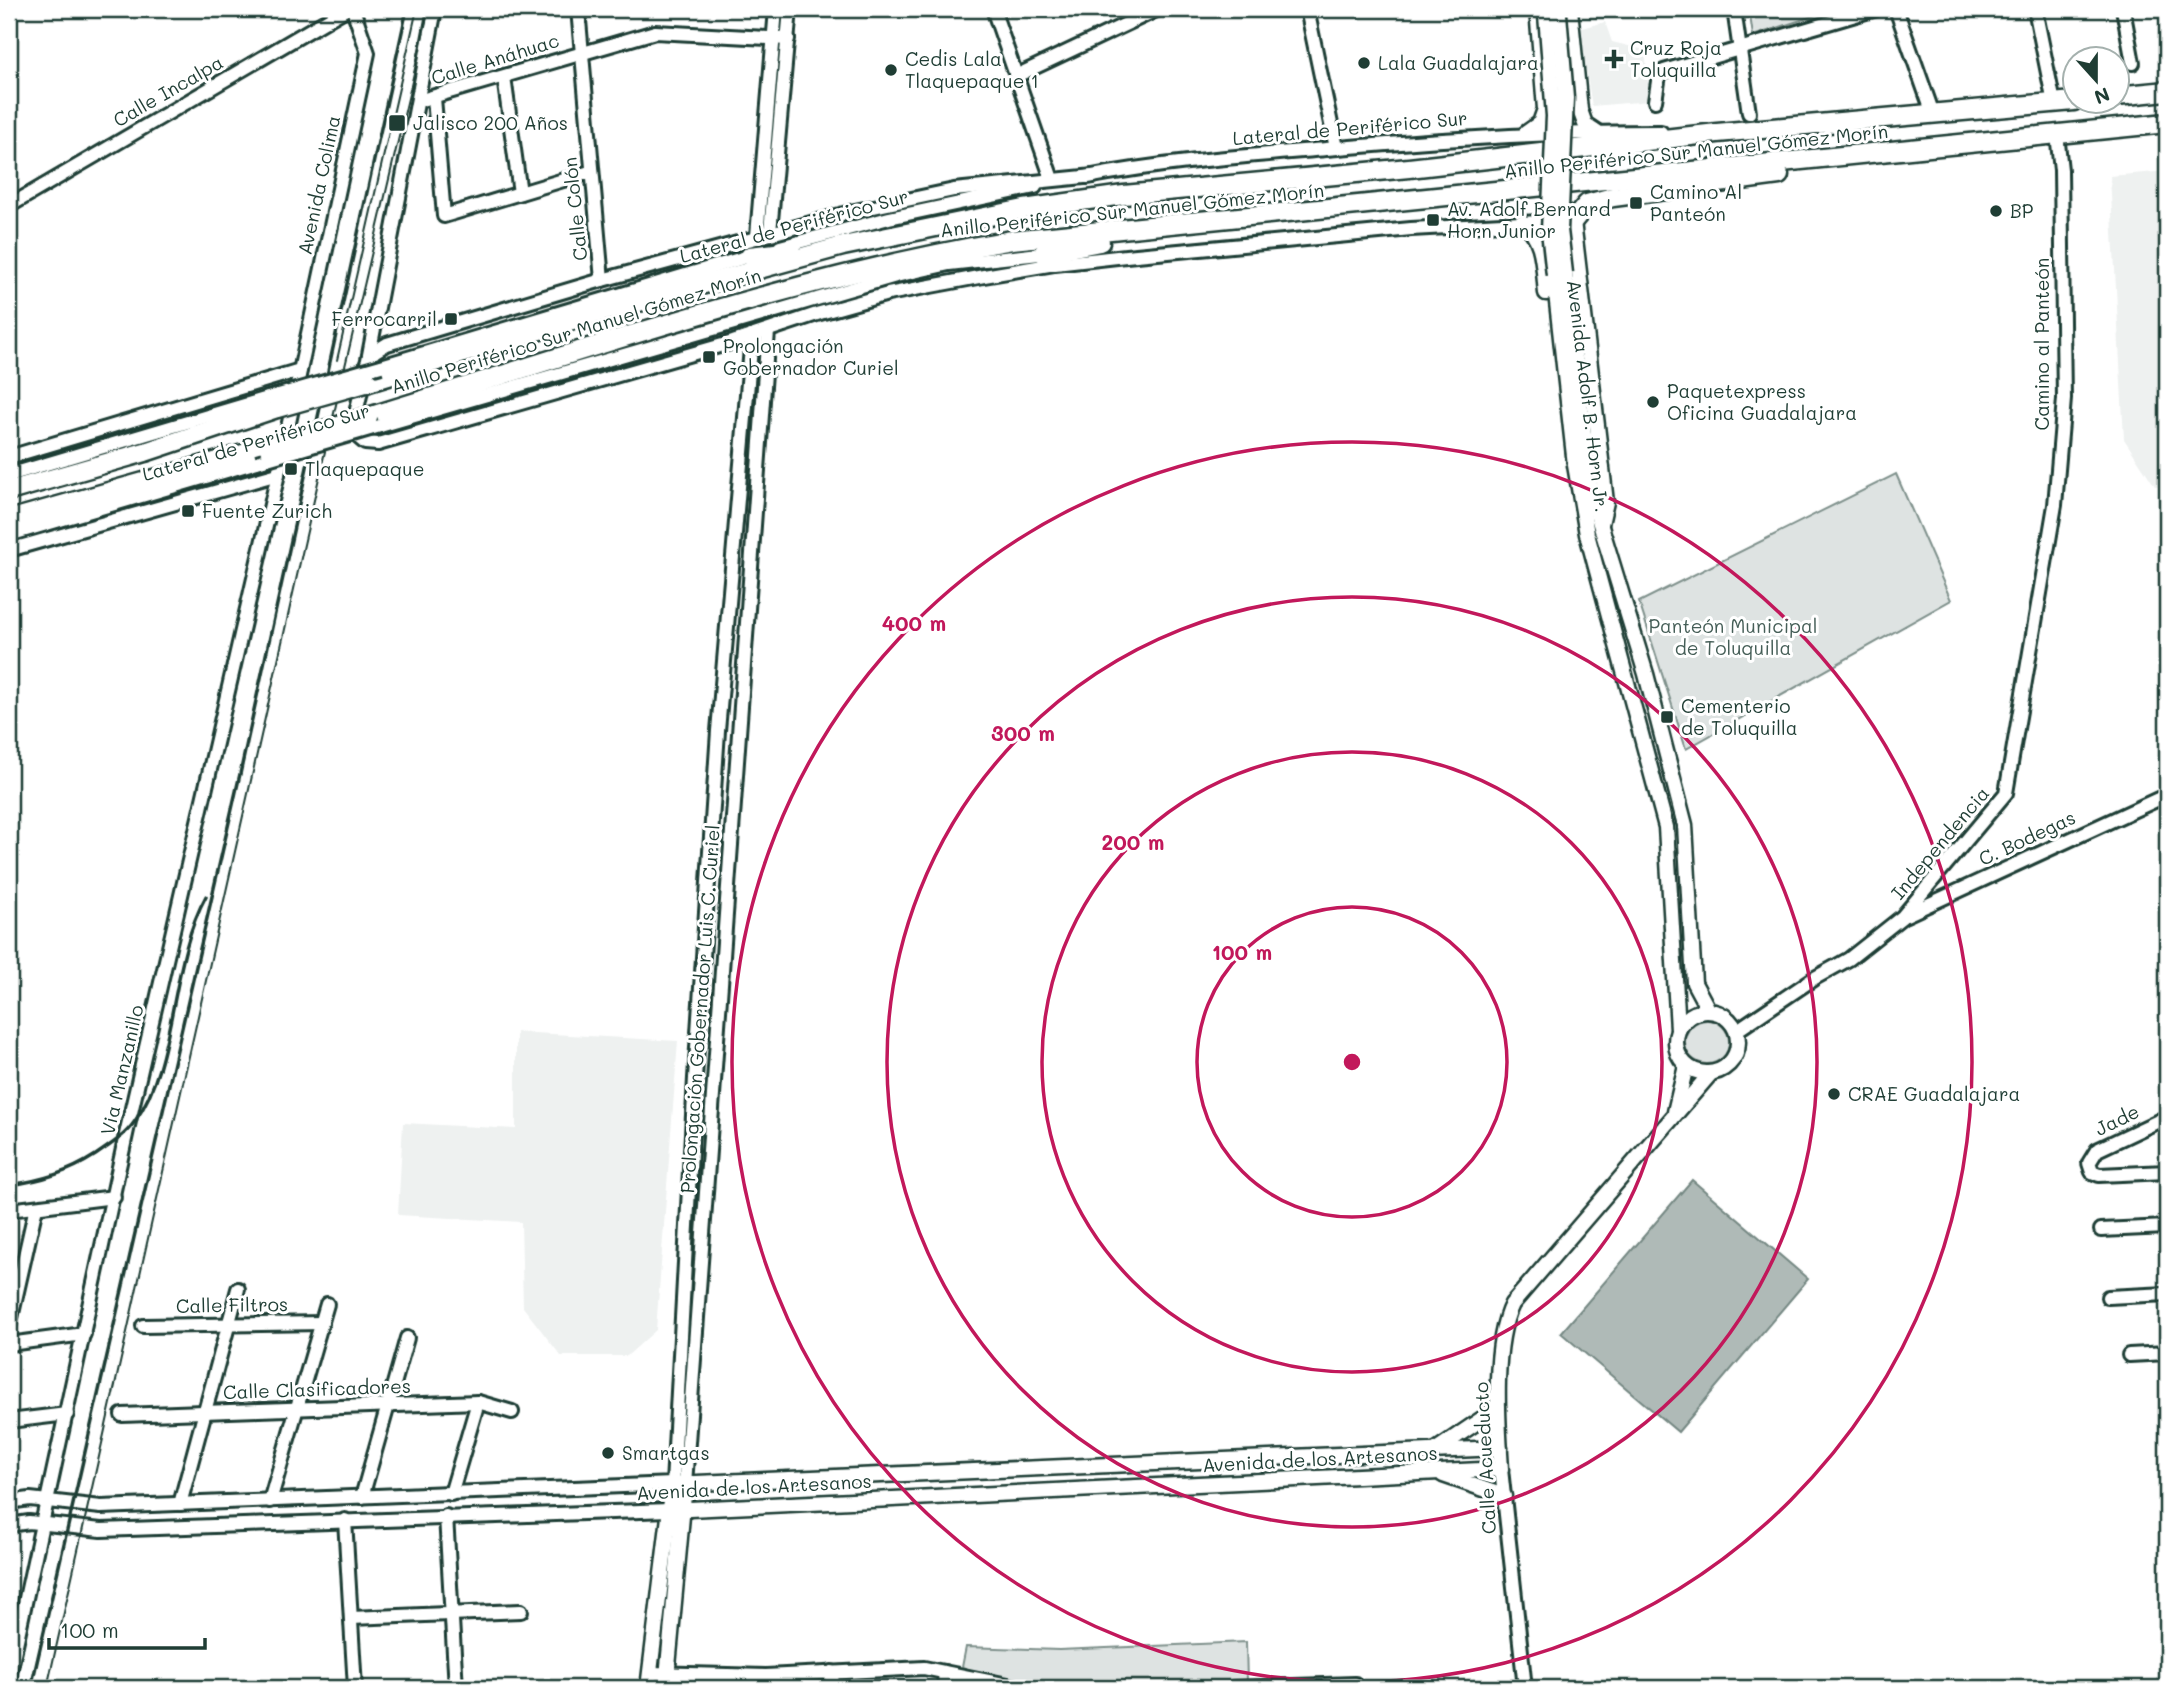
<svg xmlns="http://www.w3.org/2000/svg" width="2176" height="1697" font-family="Mali,sans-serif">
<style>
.built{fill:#eef1f0}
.green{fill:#dee3e2;stroke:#7e908b;stroke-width:2}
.water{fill:#afbab7;stroke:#758883;stroke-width:2}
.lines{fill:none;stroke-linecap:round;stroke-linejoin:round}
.minor-casing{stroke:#1f3d34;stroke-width:18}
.major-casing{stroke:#1f3d34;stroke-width:19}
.highway-casing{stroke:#1f3d34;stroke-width:23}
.minor{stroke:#fff;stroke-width:12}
.major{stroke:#fff;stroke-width:14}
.highway{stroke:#fff;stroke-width:18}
.tram{stroke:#1f3d34;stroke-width:2}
.rail{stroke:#1f3d34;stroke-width:3.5}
.minor-bridge-casing{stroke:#1f3d34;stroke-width:18;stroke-linecap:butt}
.major-bridge-casing{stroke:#1f3d34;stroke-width:19;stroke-linecap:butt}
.highway-bridge-casing{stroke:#1f3d34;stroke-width:23;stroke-linecap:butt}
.minor-bridge{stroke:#fff;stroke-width:12}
.major-bridge{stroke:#fff;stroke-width:14}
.highway-bridge{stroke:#fff;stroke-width:18}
.ring{fill:none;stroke:#c2185b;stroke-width:3.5}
.poi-dot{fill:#1f3d34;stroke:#fff;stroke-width:2.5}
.labels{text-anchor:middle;stroke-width:6;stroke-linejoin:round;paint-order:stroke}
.poi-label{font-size:19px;fill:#1f3d34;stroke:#fff;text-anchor:start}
.street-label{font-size:19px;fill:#1f3d34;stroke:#fff}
.park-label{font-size:19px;fill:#455e57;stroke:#fff}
.centre{fill:#c2185b;stroke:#fff;stroke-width:3.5}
.ring-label{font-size:21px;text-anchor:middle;font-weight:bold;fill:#c2185b;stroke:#fff;stroke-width:6;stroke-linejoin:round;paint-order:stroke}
</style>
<rect width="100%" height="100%" fill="#fff"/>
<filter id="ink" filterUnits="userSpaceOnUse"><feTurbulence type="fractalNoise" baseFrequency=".0143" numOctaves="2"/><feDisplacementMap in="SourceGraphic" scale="14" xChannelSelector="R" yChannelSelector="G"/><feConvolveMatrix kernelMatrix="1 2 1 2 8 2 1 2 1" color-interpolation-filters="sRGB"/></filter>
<g filter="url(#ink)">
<g class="built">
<polygon points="1605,22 1612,42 1645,50 1650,101 1592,106 1579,29"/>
<polygon points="2167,171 2167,485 2155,486 2124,439 2110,176"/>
<polygon points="516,1032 678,1041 656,1330 627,1356 561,1356 523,1307 521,1222 398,1215 403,1123 516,1129"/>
</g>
<g class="green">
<polygon points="1749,9 1834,9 1753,36"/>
<polygon points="1896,474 1951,600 1686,749 1639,602"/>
<circle cx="1707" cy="1042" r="22"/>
<path d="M1246,1642L1247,1683C1160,1684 1042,1697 962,1667L966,1647L1059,1650Z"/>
</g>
<polygon class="water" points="1692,1180 1808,1279 1678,1432 1561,1333"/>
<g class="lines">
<g class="minor-casing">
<g id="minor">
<polyline points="578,9 602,280"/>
<polyline points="993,9 1052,179"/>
<polyline points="1307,9 1336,148"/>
<polyline points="1734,9 1749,113"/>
<polyline points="1896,9 1933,114"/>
<polyline points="2035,9 2054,103"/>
<polyline points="2123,9 2133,63"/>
<polyline points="1016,76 1158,9"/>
<polyline points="504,77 520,193"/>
<polyline points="434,98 444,216 590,172"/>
<polyline points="418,101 655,32 788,39"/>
<polyline points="1655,101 1659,75 1664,71 1876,9"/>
<polyline points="1094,176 954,190 855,211 602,280 387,344 374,352 367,363 352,432 365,443 378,444 733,342 820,313 888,294 984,276 1055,264 1126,256 1411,229 1558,221"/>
<path d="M1087,177C1166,162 1246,156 1326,149C1438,139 1549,132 1661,132"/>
<polyline points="9,206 346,9"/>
<polyline points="770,232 790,9"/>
<polyline points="757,236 776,9"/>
<polyline points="780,247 889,218 1035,187"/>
<polyline points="368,360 435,9"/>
<polyline points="381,366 756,254"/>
<polyline points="380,426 896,276 949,264 1048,253"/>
<polyline points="9,457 300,370"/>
<polyline points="9,475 268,398"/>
<polyline points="9,535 257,462"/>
<polyline points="9,550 278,474"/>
<polyline points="1906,915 2167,795"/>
<polyline points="1736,1031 1813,979 1849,959 1902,917 2006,793 2055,505 2064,399 2061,170 2057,134"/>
<polyline points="2167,1117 2097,1150 2089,1163 2092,1172 2099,1175 2167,1172"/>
<polyline points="9,1210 114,1197"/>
<polyline points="2101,1230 2167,1227"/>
<polyline points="2108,1297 2167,1294"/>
<polyline points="143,1326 322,1323"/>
<polyline points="9,1327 36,1207"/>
<polyline points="9,1344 84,1334"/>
<polyline points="2129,1355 2167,1353"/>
<polyline points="122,1415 478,1402 512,1412"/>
<polyline points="9,1421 67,1414"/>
<polyline points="1501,1469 1525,1688"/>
<polyline points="685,1484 768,331"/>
<polyline points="451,1494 478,1402"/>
<polyline points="362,1497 407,1338"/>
<polyline points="270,1501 327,1304"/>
<polyline points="9,1502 30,1499 101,1507 673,1484 695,1078 718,731 752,336"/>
<polyline points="180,1504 238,1289"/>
<polyline points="446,1516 456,1688"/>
<polyline points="345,1520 355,1688"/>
<polyline points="9,1525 29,1522 101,1530 669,1510"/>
<polyline points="351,1618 521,1611"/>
<polyline points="832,1672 833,1688"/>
<polyline points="944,1672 945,1688"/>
<polyline points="650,1673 766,1676 924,1668 1023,1688"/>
<polyline points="9,1677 127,1130 278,474 368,53 353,9"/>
<polyline points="1234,1688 1355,1684"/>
</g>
</g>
<g class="major-casing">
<g id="major">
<polyline points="1570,9 1580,110 1585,124 1597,132"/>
<polyline points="1526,133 1540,123 1545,109 1537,9"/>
<polyline points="1573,221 1606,502 1601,524"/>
<path d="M1522,222C1545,237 1543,268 1546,293"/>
<polyline points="1565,273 1591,494 1646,674 1685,825 1694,983 1709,1011"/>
<polyline points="1554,275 1575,465 1587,534 1666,827 1678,1029"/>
<circle cx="1707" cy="1042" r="31"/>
<polyline points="1675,1112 1686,1066"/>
<polyline points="1436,1450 1498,1408"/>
<polyline points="1443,1475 1504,1496"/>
<path d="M669,1510L1501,1469C1498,1423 1492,1344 1512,1304L1711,1073"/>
<polyline points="648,1688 673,1484 1500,1448"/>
<polyline points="666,1688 685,1484"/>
</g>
</g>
<g class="highway-casing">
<g id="highway">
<polyline points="2116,96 2167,91"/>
<polyline points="1573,221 1587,204 1613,197 1779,175"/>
<polyline points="1043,253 1100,242"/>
<polyline points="750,256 791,251"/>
<polyline points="369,382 573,320 843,246 1024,209 1124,195 1409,168 1717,133 2074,101"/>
<path d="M368,417C581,352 791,277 1012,240L2167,123"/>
<polyline points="9,491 145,452 277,408"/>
<polyline points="9,520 268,447"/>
</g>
</g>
<use href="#minor" class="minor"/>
<use href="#major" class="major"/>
<use href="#highway" class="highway"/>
<g class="tram">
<polyline points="337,360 417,9"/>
<polyline points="47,1688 323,460 429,9"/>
</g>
<g class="rail">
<path d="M9,1185C40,1181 68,1173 94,1156C109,1146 125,1136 135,1121C177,1062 169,963 206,896"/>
<polyline points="31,1688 240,774 407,9"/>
</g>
<g class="minor-bridge-casing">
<g id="minor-bridge">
<polyline points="268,398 381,366"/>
<polyline points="257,462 380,426"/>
</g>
</g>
<g class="major-bridge-casing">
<g id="major-bridge">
<polyline points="1559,14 1566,98 1560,230 1565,273"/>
<polyline points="1546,15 1554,116 1549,231 1554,275"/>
</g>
</g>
<g class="highway-bridge-casing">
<g id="highway-bridge">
<polyline points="277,408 369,382"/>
<polyline points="268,447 368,417"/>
</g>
</g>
<use href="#minor-bridge" class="minor-bridge"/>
<use href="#major-bridge" class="major-bridge"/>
<use href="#highway-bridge" class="highway-bridge"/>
</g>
</g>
<g class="ring">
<circle cx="1352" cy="1062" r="155"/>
<circle cx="1352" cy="1062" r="310"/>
<circle cx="1352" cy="1062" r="465"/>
<circle cx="1352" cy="1062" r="620"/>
</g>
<g class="poi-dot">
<path d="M1610.5 48.5h7v7h7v7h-7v7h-7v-7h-7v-7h7z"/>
<circle cx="1364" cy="63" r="7"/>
<circle cx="891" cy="70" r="7"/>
<rect x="388" y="114" width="18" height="18" rx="3.5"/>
<rect x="1629" y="196" width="14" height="14" rx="3.5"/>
<circle cx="1996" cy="211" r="7"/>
<rect x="1426" y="213" width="14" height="14" rx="3.5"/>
<rect x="444" y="312" width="14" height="14" rx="3.5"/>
<rect x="702" y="350" width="14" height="14" rx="3.5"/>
<circle cx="1653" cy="402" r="7"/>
<rect x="284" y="462" width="14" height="14" rx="3.5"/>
<rect x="181" y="504" width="14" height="14" rx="3.5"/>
<rect x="1660" y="710" width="14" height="14" rx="3.5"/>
<circle cx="1834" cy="1094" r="7"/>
<circle cx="608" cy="1453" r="7"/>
</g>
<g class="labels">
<g class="poi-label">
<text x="1630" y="55">Cruz Roja<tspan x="1630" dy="22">Toluquilla</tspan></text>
<text x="905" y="66">Cedis Lala<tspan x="905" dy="22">Tlaquepaque 1</tspan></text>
<text x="1378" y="70">Lala Guadalajara</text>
<text x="413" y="130">Jalisco 200 Años</text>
<text x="1650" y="199">Camino Al<tspan x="1650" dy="22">Panteón</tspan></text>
<text x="1447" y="216">Av. Adolf Bernard<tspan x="1447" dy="22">Horn Junior</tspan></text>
<text x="2010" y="218">BP</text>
<text x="437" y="326" text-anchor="end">Ferrocarril</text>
<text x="723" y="353">Prolongación<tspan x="723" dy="22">Gobernador Curiel</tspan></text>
<text x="1667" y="398">Paquetexpress<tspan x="1667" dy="22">Oficina Guadalajara</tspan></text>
<text x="305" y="476">Tlaquepaque</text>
<text x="202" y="518">Fuente Zurich</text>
<text x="1681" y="713">Cementerio<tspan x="1681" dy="22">de Toluquilla</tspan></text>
<text x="1848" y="1101">CRAE Guadalajara</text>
<text x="622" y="1460">Smartgas</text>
</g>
<g class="street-label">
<text transform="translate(495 59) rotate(-17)" y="7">Calle Anáhuac</text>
<text transform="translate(168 91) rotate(-30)" y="7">Calle Incalpa</text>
<text transform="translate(1350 128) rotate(-5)" y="7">Lateral de Periférico Sur</text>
<text transform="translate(1696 151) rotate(-6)" y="7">Anillo Periférico Sur Manuel Gómez Morín</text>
<text transform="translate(319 185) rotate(-78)" y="7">Avenida Colima</text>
<text transform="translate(575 209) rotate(-96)" y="7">Calle Colón</text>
<text transform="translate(1132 210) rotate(-6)" y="7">Anillo Periférico Sur Manuel Gómez Morín</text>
<text transform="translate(794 226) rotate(-15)" y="7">Lateral de Periférico Sur</text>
<text transform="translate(576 331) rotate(-17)" y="7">Anillo Periférico Sur Manuel Gómez Morín</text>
<text transform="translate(2042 344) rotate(-90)" y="7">Camino al Panteón</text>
<text transform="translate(1588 396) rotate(83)" y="7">Avenida Adolf B. Horn Jr.</text>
<text transform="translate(256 442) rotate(-16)" y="7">Lateral de Periférico Sur</text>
<text transform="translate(2027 838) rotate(-25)" y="7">C. Bodegas</text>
<text transform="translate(1940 843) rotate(-50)" y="7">Independencia</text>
<text transform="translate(700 1009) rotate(-86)" y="7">Prolongación Gobernador Luis C. Curiel</text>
<text transform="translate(122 1070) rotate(-77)" y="7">Via Manzanillo</text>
<text transform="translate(2117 1120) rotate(-26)" y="7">Jade</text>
<text transform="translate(232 1305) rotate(-1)" y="7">Calle Filtros</text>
<text transform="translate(317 1389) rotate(-2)" y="7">Calle Clasificadores</text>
<text transform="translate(1485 1458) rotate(-93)" y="7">Calle Acueducto</text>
<text transform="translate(1320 1459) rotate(-3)" y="7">Avenida de los Artesanos</text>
<text transform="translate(754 1487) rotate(-3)" y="7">Avenida de los Artesanos</text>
</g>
<g class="park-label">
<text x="1733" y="633">Panteón Municipal<tspan x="1733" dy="22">de Toluquilla</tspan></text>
</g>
</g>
<circle cx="1352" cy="1062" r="10" class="centre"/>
<g class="ring-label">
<text x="914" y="631">400 m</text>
<text x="1023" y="741">300 m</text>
<text x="1133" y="850">200 m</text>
<text x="1242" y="960">100 m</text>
</g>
<rect width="2176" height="1697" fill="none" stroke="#fff" stroke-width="35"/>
<rect x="18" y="18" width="2141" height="1662" fill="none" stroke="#1f3d34" stroke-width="2.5" filter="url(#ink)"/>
<g transform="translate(2096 80) rotate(159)"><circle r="33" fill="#ffffff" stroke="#a5b1ae" stroke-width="2"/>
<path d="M0-5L12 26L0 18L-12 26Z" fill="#1f3d34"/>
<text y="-10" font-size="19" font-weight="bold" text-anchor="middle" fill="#1f3d34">N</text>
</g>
<path d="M49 1638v10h156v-10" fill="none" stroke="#1f3d34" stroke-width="3.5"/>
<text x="60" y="1638" font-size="21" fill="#1f3d34" stroke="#ffffff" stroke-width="5" paint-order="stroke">100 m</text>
</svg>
